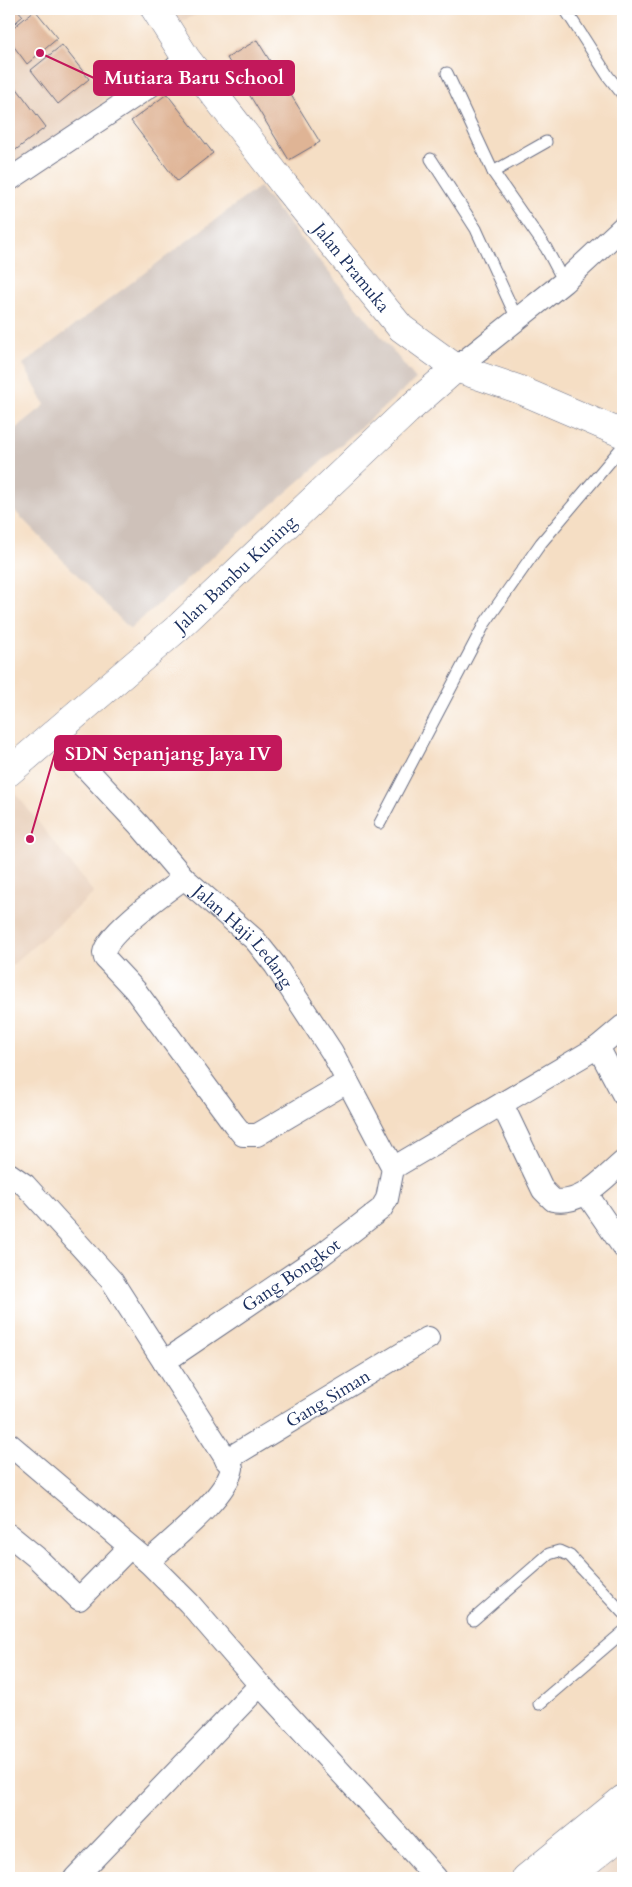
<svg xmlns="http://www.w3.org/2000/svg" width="632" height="1887" font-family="Cardo,serif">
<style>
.built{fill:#e7ceb8}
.industrial{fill:#cec1b9}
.building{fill:#dfb495}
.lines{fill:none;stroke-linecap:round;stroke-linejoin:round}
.service-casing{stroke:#676c82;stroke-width:13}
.minor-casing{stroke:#676c82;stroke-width:24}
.tertiary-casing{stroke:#676c82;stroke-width:29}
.primary-casing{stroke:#676c82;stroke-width:29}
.service{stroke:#fff;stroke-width:11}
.minor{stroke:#fff;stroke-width:22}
.tertiary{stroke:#fff;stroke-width:28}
.primary{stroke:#fff;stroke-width:28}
.labels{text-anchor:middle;stroke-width:4.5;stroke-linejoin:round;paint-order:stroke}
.street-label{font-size:18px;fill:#1b2f5e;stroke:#fff}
.leader{fill:none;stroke:#c2185b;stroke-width:2}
.callout-dot{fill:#c2185b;stroke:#fff;stroke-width:2}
.callout{fill:#c2185b;stroke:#c2185b;stroke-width:2}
.callout-label{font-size:19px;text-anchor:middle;font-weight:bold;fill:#fff}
</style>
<rect width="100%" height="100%" fill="#fff"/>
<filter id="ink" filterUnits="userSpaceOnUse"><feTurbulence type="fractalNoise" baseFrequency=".02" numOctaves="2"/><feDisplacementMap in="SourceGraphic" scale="10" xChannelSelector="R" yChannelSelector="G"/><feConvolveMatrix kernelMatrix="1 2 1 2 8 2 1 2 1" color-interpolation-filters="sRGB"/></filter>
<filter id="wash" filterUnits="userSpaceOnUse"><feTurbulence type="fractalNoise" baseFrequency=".0096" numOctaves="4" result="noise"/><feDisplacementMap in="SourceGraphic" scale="20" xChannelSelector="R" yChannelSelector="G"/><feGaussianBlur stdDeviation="1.12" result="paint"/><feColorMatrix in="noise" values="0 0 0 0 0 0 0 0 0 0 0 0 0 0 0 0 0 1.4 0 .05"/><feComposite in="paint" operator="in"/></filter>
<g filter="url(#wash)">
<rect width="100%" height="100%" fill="#f5dec4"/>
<g class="built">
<polygon points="9,9 34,9 109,96 9,179"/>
<polygon points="164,9 210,9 174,24"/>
<polygon points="9,785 94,893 9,968"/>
<polygon points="623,1833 623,1878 567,1878"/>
</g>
<polygon class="industrial" points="259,187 416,379 130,629 9,505 9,434 45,405 23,364"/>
<g id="blocks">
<g class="building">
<polygon points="9,9 17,9 23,16 9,28"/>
<polygon points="35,10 58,38 27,64 9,40 9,31"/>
<polygon points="257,40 320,142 289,160 227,58"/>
<polygon points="62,45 89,79 58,104 31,70"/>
<polygon points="9,78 46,127 9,155"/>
<polygon points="167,94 213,153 177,181 131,121"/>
</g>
</g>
</g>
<g filter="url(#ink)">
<use href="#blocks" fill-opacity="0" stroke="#676c82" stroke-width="1"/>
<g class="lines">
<g class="service-casing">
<g id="service">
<polyline points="565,9 608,76 623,95"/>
<polyline points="447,73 493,172 546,248 564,282"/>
<polyline points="431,159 476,229 517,319"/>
<polyline points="493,172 546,142"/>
<polyline points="380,823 485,623 541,543 623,446"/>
<polyline points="473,1620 549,1554 559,1551 570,1556 623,1613"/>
<polyline points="539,1704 623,1632"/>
</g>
</g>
<g class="minor-casing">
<g id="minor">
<polyline points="9,180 171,72 186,58"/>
<polyline points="456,368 564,282 623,227"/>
<path id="s1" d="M53,733L140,826L184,878L255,940L275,965L332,1052L393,1168"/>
<path d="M184,878C166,892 107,932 104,953L105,958L135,990L234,1124L243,1135H257L347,1082"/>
<polyline points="598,1047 623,1094"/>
<path d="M502,1104L543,1190L553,1200C581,1206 604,1178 623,1162"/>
<polyline points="393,1168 598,1047 623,1026"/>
<path d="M9,1174L25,1185L112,1281L232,1468C227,1497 170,1541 148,1562"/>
<polyline points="586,1193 623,1247"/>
<path id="s2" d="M164,1362L320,1256L381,1209L387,1199L393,1168"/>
<polyline points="9,1444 148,1562 189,1603 260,1685 369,1803 436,1878"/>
<path id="s3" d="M226,1460L428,1338"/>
<polyline points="9,1535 36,1557 79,1599 130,1547"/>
<polyline points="75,1878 260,1685"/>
</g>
</g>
<g class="tertiary-casing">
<g id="tertiary">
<path id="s4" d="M155,9L186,58L285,186L401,328L456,368L518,389L623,434"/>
<path id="s5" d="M9,772L180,626L407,411L456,368"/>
</g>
</g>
<g class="primary-casing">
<g id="primary">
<polyline points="526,1878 623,1799"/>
<polyline points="567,1878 623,1833"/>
</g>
</g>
<use href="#service" class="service"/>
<use href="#minor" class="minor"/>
<use href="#tertiary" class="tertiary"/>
<use href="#primary" class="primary"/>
</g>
</g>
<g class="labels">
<g class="street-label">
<text dy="6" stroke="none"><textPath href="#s4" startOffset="325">Jalan Pramuka</textPath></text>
<text dy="6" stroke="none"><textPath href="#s5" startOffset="301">Jalan Bambu Kuning</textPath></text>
<text dy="6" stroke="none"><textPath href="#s1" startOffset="279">Jalan Haji Ledang</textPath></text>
<text dy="6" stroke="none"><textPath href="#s2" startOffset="154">Gang Bongkot</textPath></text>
<text dy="6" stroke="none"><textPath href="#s3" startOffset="119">Gang Siman</textPath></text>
</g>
</g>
<path class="leader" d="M40 53L94 78M30 839L55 753"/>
<g class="callout-dot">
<circle cx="40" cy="53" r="5"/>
<circle cx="30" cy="839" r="5"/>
</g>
<g class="callout">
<rect x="94" y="61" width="200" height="34" rx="5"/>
<rect x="55" y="736" width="226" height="34" rx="5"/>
</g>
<g class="callout-label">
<text x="194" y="84">Mutiara Baru School</text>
<text x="168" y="760">SDN Sepanjang Jaya IV</text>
</g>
<rect width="632" height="1887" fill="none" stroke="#fff" stroke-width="30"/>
</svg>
